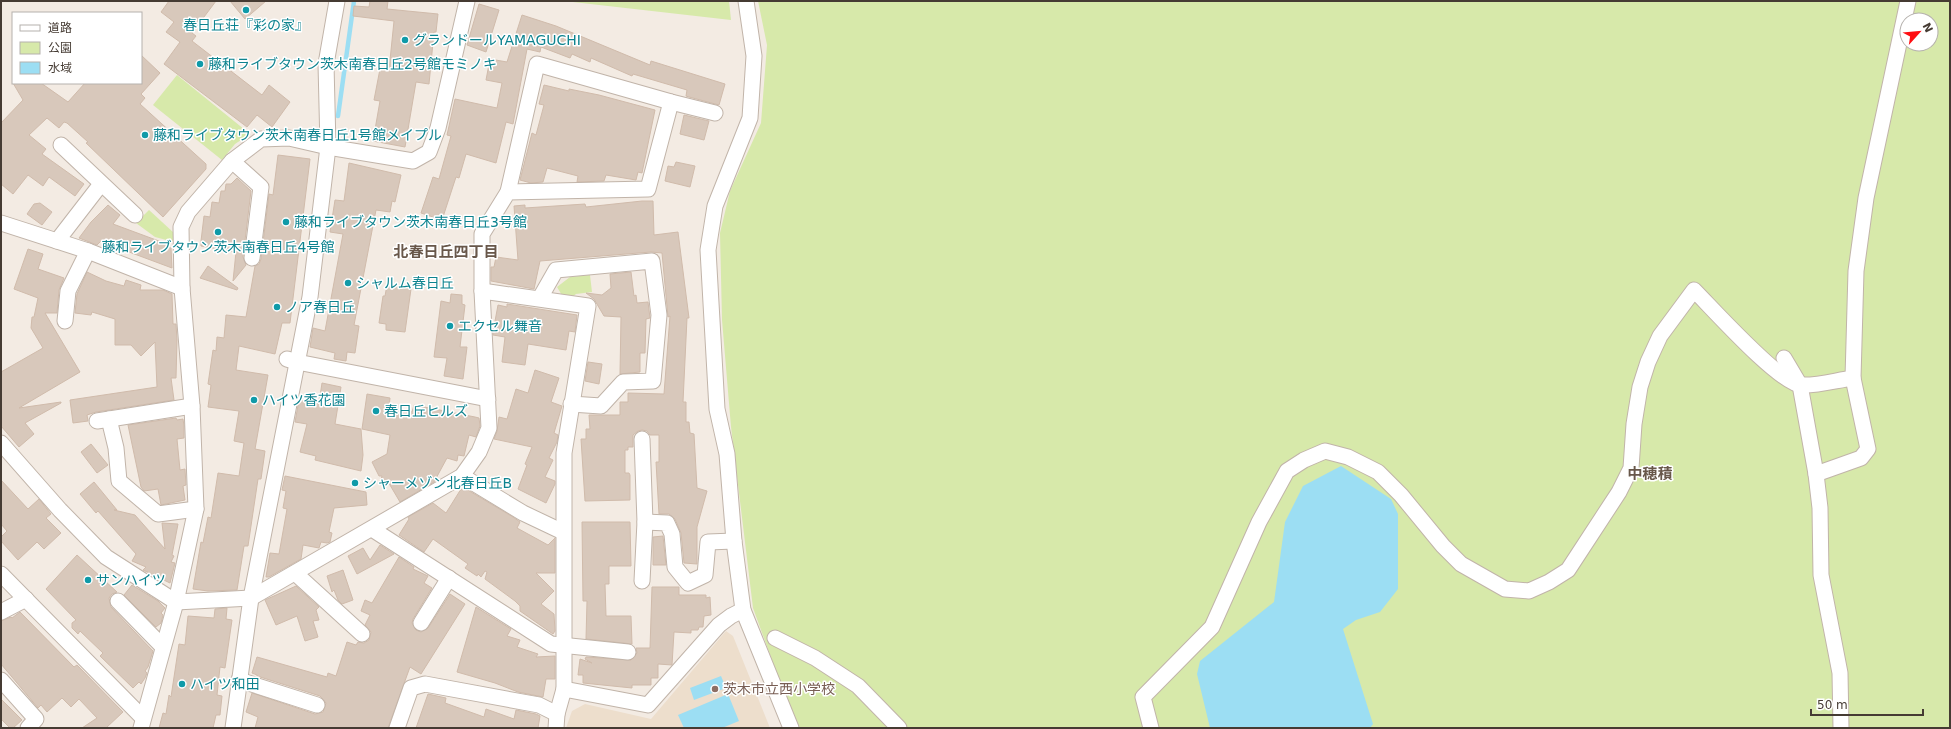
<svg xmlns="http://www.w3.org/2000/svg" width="1951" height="729" font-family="'DejaVu Sans','Noto Sans JP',sans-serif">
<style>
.education{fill:#eddecc}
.green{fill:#d7e9aa;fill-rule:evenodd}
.water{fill:#9cdef3}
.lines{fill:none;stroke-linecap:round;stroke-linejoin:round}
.stream{stroke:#9cdef3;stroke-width:4.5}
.building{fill:#d8c8bb;stroke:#d0bbab}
.minor-casing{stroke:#c1b4a9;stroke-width:17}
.minor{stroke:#fff;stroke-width:15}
.culture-dot{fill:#0f9aa8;stroke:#fff;stroke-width:1.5}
.education-dot{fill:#8d6e63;stroke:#fff;stroke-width:1.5}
.labels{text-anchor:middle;stroke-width:3;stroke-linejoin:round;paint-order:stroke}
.culture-label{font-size:14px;fill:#0d838f;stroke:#fff;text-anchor:start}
.education-label{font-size:14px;fill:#785e54;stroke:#fff;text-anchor:start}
.neighbourhood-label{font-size:15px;font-weight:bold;fill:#68574a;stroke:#fff}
</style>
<rect width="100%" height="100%" fill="#f3ebe3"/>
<polygon class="education" points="726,631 733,636 770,728 566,728 572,711 585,704 651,719"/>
<g class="green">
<polygon points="564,1 729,1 731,20"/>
<path d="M758,1H1950V728H800L784,693L753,608L731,427L722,320L720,233L730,191L761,123L767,45ZM1907,20H1931V44H1907Z"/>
<polygon points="177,75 250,134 235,144 222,160 153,105"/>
<polygon points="149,210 174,233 174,242 155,237 136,223"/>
<polygon points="590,275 592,292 576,294 572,297 563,297 557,287 570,277"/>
</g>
<g class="water">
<polygon points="1341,466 1391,499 1398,514 1398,589 1380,612 1356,620 1343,629 1373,724 1370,728 1210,728 1197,674 1200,661 1274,602 1285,522 1303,486"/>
<polygon points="721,676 726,688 694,700 690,688"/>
<polygon points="728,694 739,721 722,728 684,728 678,715"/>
</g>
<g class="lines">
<polyline class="stream" points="338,116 354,1"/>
</g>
<g class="building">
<polygon points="169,1 216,1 192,33 196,36 192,41 262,95 269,85 290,102 272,127 257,115 247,127 164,64 180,42 166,32 174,22 161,12"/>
<polygon points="230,1 266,1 245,19"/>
<polygon points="370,1 388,1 387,9 438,14 436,32 434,32 429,84 416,82 405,147 373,141 380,101 374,100 380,69 389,70 394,21 353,16 354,6 369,7"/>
<polygon points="479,4 499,10 486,52 467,45"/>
<polygon points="522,15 556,26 650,65 651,61 725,84 719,105 689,97 686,96 687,90 633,74 632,76 591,58 590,62 572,54 570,58 541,47 540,52 527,49 513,124 506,122 496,163 466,154 459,178 456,177 442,220 421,213 433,177 439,179 451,136 447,135 455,99 497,108 502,83 486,80 490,59 507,62"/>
<polygon points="141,55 160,73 141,94 145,98 140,104 206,164 206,169 163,217 86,143 88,142 67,123 64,122 59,128 47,118 29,135 46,149 42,154 84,184 75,196 49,177 43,186 28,175 13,194 1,184 1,123 23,100 13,83 41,83 68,102 85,83 141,83"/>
<polygon points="544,85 569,91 569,89 599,95 655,110 642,173 638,172 636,180 606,175 604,181 577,182 578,176 547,168 543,182 531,183 520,180 532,133 536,135 544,105 539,104"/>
<polygon points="684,115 709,121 704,140 680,134"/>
<polygon points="278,155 310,159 290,323 282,323 275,354 239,346 236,370 268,375 255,449 265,451 261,479 258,479 248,546 244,546 237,590 208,591 193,589 201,542 203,543 208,517 211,518 218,473 239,476 244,443 234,441 239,411 208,407 211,385 208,384 213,350 216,351 217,337 224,338 226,315 246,317 255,266 259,264 261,259 269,194 273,195"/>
<polygon points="676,162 695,166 690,187 665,181 668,166 674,167"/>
<polygon points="349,163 401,175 395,202 392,201 390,212 376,210 354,325 359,326 355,353 347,352 346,361 334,359 335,353 310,347 313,328 325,331 343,234 330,232 335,200 344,201"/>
<polygon points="237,178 251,191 243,257 246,265 233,281 236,252 201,246 201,241 204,216 210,217 212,202 219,203 221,191 225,191 226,184 231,184"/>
<polygon points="642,201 653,201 654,235 678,232 689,318 687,318 683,402 686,402 686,422 689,422 690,433 694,434 697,488 707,491 697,527 697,564 684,563 681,533 675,519 669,514 659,514 656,462 659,462 659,435 650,435 647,431 642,430 638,431 633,435 633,447 628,447 628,450 625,450 625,473 629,473 630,475 630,500 585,501 581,439 586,439 586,429 590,429 589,415 620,415 620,402 628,402 628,393 664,394 670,316 668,317 662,253 651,252 540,261 534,289 491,281 491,267 494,267 496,257 518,260 514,206 525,205 525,208 585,204 586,207"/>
<polygon points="40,203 52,212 42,225 27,214 34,204"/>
<polygon points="108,205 120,215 113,224 167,244 166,247 171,248 172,268 113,246 111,249 101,241 97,245 79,238 91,222"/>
<polygon points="28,249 43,254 38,269 64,278 59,290 57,313 45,313 80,372 19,408 61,402 61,403 25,423 34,434 19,447 1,426 1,372 43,348 31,328 32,317 34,317 38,298 14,289"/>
<polygon points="208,266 238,288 237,290 200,278"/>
<polygon points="87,272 106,281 124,286 126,280 141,285 140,290 163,290 172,294 173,324 176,324 177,340 176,378 171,378 174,400 96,412 87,415 88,421 73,423 70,400 157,387 155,342 141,356 131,345 115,345 115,319 92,312 91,315 75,313 77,294"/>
<polygon points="631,272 634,296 636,295 637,303 648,302 650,318 646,319 645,353 640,353 640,372 620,374 621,317 604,316 594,299 586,293 602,295 611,288 610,274"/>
<polygon points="387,285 411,289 405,332 386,330 386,324 379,323 383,296 385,296"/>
<polygon points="451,294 462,295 462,304 465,305 460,347 467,347 463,379 444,376 447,358 434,357 441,301 450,303"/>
<polygon points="507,304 577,315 575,332 569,331 566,350 528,344 525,365 502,362 505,337 493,335 493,332 498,305 507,307"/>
<polygon points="588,362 602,364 599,384 585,381"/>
<polygon points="535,370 559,378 551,402 562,406 554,433 558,435 557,442 549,458 553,460 545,477 555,481 555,484 546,503 518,489 527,465 525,464 532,447 494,439 497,431 499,417 507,419 516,389 528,393"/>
<polygon points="322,383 341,387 335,424 361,429 363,455 361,471 315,460 316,456 300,452 307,424 295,422 299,400 319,403"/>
<polygon points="367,394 390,398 389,407 412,412 414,405 475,417 479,418 480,426 476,437 469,435 464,456 458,455 457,461 447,458 434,482 400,502 387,480 380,483 382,476 379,476 372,462 387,454 390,435 362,429"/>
<polygon points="176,418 177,420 183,419 184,426 184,438 177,439 180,470 185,469 186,485 183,486 185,500 161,505 158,489 144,491 141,487 128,425"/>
<polygon points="91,444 108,465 97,473 81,452"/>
<polygon points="285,476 366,492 367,505 334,508 329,532 332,533 330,542 327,543 321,542 319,548 303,545 301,559 269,577 266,577 270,553 279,554 287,509 283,508 286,491 282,490"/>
<polygon points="1,480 28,509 39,499 51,514 46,518 61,533 44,549 37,542 18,560 1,541 1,537 7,531 1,524"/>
<polygon points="94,482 117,510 114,510 135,515 165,549 162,523 178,524 172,555 174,556 171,562 175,563 170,583 143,570 146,567 132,561 136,554 98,511 96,513 80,494"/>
<polygon points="461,489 464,491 466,489 513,517 520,522 517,528 548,545 555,538 555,573 536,573 554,591 541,604 554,614 555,631 553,634 520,611 520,606 515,601 485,579 487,572 485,571 481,577 478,574 477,576 465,568 468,564 433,539 424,552 399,535 409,519 408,517 433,503 446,513"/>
<polygon points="582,522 630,522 631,566 609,566 609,584 605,584 606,616 631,616 632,644 586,639 587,601 583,601"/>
<polygon points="663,536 666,565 653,565 653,537"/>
<polygon points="380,545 394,554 357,574 348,556 363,548 370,560"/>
<polygon points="77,555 117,592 112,594 109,598 111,607 153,651 148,667 145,671 147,673 145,678 141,684 139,682 133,688 100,656 103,653 80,631 78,634 72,628 72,623 76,620 46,589"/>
<polygon points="399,557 414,567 413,569 428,576 424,583 432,588 413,619 412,623 416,630 421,632 428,628 450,594 465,604 421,674 410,667 388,728 255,728 258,717 246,712 252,693 315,714 323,712 326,703 320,696 257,676 257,675 252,673 257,657 327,677 328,673 336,676 347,642 356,645 358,642 364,643 369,640 371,632 365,625 370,615 361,611 365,600 372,603"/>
<polygon points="343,570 353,600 342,604 338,600 334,590 332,592 327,576"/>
<polygon points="132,585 158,601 165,608 161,613 163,615 161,623 156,627 124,595"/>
<polygon points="296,586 319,607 316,610 319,620 313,621 318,637 305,641 297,616 276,625 265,600"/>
<polygon points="652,587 679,587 679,595 706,595 706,598 710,597 711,615 704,616 703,627 699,627 698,630 691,630 691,633 674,632 672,665 658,664 658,678 651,678 651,685 632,685 632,688 583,683 583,675 578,675 580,659 592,663 585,659 586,657 631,660 637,653 636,648 650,648"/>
<polygon points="476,607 511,629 507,636 520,640 517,647 538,654 536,657 555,656 555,679 546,679 543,697 518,692 495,683 457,672"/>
<polygon points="227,608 226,619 232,620 225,668 220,667 217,695 222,696 220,715 216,715 213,728 159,728 163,713 166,714 169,695 171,697 179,644 185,645 188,616 214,618 215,609"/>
<polygon points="20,612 74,667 77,665 123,712 106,728 82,728 97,718 79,699 71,707 62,698 47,712 41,705 38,708 1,664 1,621 11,617 12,618"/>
<polygon points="428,694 446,698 445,703 484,717 486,709 514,719 516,710 536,714 540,716 538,728 416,728"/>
<polygon points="1,699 22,720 13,728 10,728 1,719"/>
</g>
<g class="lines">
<g class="minor-casing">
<g id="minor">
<polyline points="746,1 754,56 750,118 715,206 708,250 717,409 727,454 734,541 743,610 791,728"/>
<polyline points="61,145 135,215"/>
<polyline points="232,161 261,187 252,258"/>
<polyline points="508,192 537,64 671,102 715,113"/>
<polyline points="1,223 88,251 182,288"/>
<polyline points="57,241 101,184"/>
<polyline points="482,291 588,306 564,453 564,689"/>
<polyline points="540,298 556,270 652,261 659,315 653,381 623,382 601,406 571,404"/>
<polyline points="65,321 68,291 88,251"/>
<polyline points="1784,358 1800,385 1816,474 1820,508 1821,575 1840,673 1841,728"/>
<polyline points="287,359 297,362 488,399"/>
<polyline points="109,419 116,448 119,481 158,514 196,509"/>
<polyline points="97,421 192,406"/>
<polyline points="1,443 60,510 106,557 176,602 251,598 462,476 479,452 489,428 482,291 482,234 508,192 648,189 671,102"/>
<polyline points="1816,474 1861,458 1868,449 1853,378 1856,271 1866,198 1908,1"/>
<polyline points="462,476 523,513 563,532"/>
<polyline points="645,522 667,523 672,534 675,567 688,583 705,575 708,542 734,541"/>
<polyline points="372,529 551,644 628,652"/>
<polyline points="295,573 362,634"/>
<polyline points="1,574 143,718"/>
<polyline points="642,581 645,522 642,439"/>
<polyline points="118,601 163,647"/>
<polyline points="1,612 26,599"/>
<polyline points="421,623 449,578"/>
<polyline points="775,638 815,658 858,686 899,728"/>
<polyline points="1,680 36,719 28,728"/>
<polyline points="239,680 317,705"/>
<polyline points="141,728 176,602 196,509 192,406 182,288 181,227 188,212 232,161 261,139 289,138 328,147 413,161 429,152 438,128 467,1"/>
<polyline points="233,728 251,598 310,297 328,147 326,64 337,1"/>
<polyline points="397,728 411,688 425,684 539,705 557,714"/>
<polyline points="556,728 557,714 564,689 648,705 719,625 731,616 743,610"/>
<path d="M1151,728L1143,697L1212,627L1259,522L1287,471L1304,460L1325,451L1348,457L1378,472L1401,495L1443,546L1461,564L1505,589L1529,591L1549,582L1568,570L1619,492L1631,468L1634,424L1640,387L1648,362L1660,336L1694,290C1712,308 1780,384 1801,385C1818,386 1837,380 1853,378"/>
</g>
</g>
<use href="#minor" class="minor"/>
</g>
<g class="culture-dot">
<circle cx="246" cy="10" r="4"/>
<circle cx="405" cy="40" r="4"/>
<circle cx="200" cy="64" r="4"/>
<circle cx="145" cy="135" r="4"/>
<circle cx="286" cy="222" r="4"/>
<circle cx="218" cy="232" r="4"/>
<circle cx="348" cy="283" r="4"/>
<circle cx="277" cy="307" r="4"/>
<circle cx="450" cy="326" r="4"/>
<circle cx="254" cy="400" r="4"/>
<circle cx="376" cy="411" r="4"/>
<circle cx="355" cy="483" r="4"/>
<circle cx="88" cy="580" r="4"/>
<circle cx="182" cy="684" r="4"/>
</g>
<circle class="education-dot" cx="715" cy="689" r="4"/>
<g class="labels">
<g class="culture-label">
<text x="246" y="30" text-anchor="middle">春日丘荘『彩の家』</text>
<text x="413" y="45">グランドールYAMAGUCHI</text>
<text x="208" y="69">藤和ライブタウン茨木南春日丘2号館モミノキ</text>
<text x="153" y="140">藤和ライブタウン茨木南春日丘1号館メイプル</text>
<text x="294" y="227">藤和ライブタウン茨木南春日丘3号館</text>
<text x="218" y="252" text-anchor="middle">藤和ライブタウン茨木南春日丘4号館</text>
<text x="356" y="288">シャルム春日丘</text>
<text x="285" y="312">ノア春日丘</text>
<text x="458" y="331">エクセル舞音</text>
<text x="262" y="405">ハイツ香花園</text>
<text x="384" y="416">春日丘ヒルズ</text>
<text x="363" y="488">シャーメゾン北春日丘B</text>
<text x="96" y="585">サンハイツ</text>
<text x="190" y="689">ハイツ和田</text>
</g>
<g class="education-label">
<text x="723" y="694">茨木市立西小学校</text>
</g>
<g class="neighbourhood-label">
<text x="446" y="257">北春日丘四丁目</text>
<text x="1650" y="479">中穂積</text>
</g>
</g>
<rect width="1951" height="729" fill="none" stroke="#453b33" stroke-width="4"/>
<rect x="12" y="12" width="130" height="72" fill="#ffffff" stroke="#b5b1ad"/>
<rect x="20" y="25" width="20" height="6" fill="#ffffff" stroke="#b5b1ad"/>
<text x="48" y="32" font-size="12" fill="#453b33">道路</text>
<rect x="20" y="42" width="20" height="12" fill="#d7e9aa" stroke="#b5b1ad"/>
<text x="48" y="52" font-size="12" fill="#453b33">公園</text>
<rect x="20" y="62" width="20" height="12" fill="#9cdef3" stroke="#b5b1ad"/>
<text x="48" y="72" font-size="12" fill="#453b33">水域</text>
<g transform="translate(1919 32) rotate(63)"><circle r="19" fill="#ffffff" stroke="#b5b1ad"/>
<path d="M0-3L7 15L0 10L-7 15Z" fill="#ff0e12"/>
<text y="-6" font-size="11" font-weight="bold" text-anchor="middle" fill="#453b33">N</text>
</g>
<path d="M1811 709v6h112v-6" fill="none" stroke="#453b33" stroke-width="2"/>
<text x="1817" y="709" font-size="12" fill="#453b33" stroke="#ffffff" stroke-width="3" paint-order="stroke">50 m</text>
</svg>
